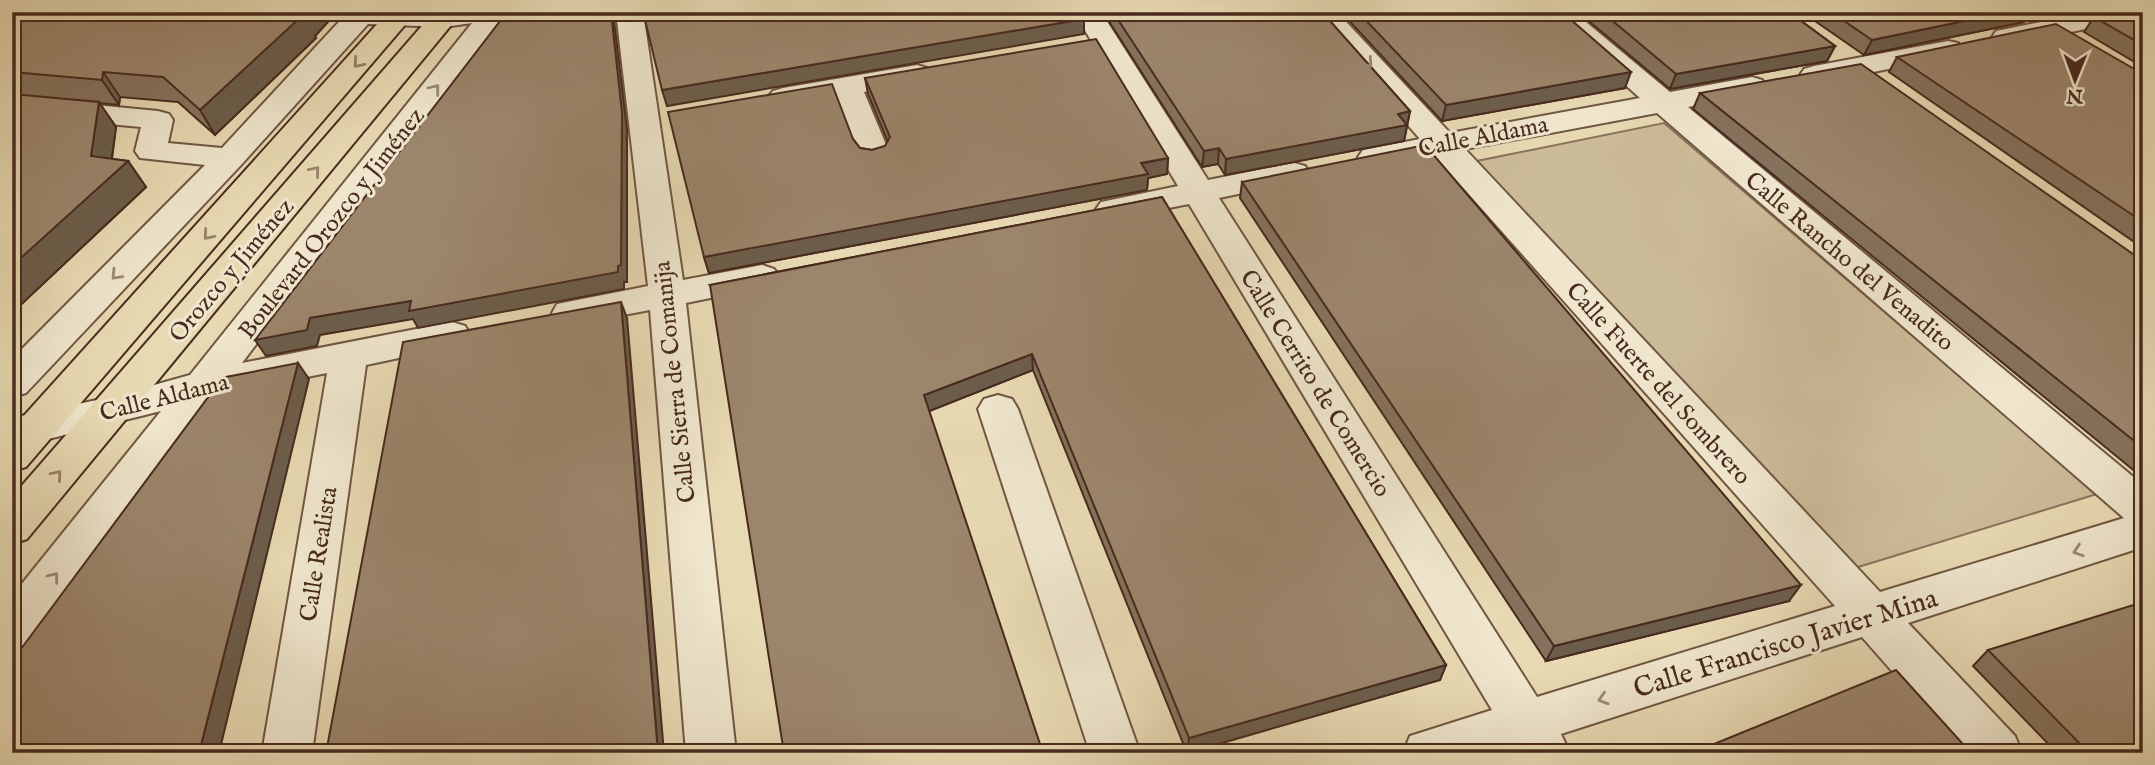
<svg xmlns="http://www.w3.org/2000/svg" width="2155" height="765" font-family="'IM FELL English',serif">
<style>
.green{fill:#cb9;stroke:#8a725c;stroke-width:2}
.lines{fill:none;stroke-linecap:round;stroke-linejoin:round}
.minor-casing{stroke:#705643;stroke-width:4}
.highway-casing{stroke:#482a1e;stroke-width:4}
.minor{fill:#efe6cd;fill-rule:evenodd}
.highway{fill:#e7d9b2;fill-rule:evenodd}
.wall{fill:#85725c;stroke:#482a1e;stroke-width:2}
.shaded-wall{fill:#6c5d4b;stroke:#482a1e;stroke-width:2}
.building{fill:#9b856b;stroke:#482a1e;stroke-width:2}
.oneway{stroke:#988268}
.oneway2{stroke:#9c8876}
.labels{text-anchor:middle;stroke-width:6;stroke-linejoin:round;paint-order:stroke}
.street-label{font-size:24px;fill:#482a1e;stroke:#efe6cd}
.near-street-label{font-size:28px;fill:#482a1e;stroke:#efe6cd}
</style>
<rect width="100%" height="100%" fill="#e7d9b2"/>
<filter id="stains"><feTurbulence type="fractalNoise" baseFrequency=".00286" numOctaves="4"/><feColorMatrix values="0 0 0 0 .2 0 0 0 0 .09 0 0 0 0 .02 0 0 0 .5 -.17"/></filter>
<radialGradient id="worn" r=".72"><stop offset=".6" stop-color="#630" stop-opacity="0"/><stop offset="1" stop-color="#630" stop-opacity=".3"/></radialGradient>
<polygon class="green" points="1664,123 2097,494 1845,571 1467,163"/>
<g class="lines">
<g class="minor-casing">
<g id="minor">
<polygon points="348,12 508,12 242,363 452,322 465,326 471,335 465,344 366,365 312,753 262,753 327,373 218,395 28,645 12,651 12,596 161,411 16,447 12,446 12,418 111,397 190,375 472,23 444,27 368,24 241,165 26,393 12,397 12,359 205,165 140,158 135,151 141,127 12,115 12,97 158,111 169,114 173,120 168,143 222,148"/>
<polygon points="616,12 643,12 683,280 762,265 774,269 780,277 774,285 686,303 736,753 686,753 650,310 570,325 557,322 552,313 557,304 648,286"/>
<path d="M1074,12H1101L1208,180L1294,163L1305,166L1310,173L1305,180L1219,198L1537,697L1835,606L1434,155L1374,166L1363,164L1358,157L1363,150L1420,139L1309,12H1337L1450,133L1640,98L1544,12H1574L1670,92L1752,77L1762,80L1767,86L1762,92L1688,107L2143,485V547L1908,623L2015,736L2022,753H1964L1862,637L1561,734L1570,753H1517L1515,749L1502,753H1403L1410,736L1492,710L1189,204L1113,219L1101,216L1096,209L1101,202L1178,186ZM1657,113L2124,518L1880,592L1465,149Z"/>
<polygon points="2089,12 2143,12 2143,15 2131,20 2006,45 1996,43 1992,37 1996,31"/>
<polygon points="1948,41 1958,43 1962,49 1958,55 1814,84 1804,81 1800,75 1804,69 1814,66"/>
<polygon points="917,65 927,68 931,74 927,80 864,92 890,154 885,161 874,163 863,161 858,154 836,97 783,106 773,103 768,97 773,91 783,88"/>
<polygon points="998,395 1012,399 1018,409 1140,753 1090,753 978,409 984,399"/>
</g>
</g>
<g class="highway-casing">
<g id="highway">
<polygon points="388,12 416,12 26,467 12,471 12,429"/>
<polygon points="434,12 462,12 27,539 12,544 12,497"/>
</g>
</g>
<use href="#minor" class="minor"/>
<use href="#highway" class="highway"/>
</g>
<g class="wall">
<polygon points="12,12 337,12 315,36 316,38 215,135 178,102 120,97 119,105 99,103 116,127 112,159 128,161 146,187 12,313"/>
<polygon points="1103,12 1322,12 1410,111 1404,141 1225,175 1218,164 1202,167"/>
<polygon points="1341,12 1562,12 1625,88 1442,121"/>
<polygon points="1578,12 1789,12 1835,46 1827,61 1670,89"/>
<polygon points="1802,12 2037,12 2029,14 2024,22 1864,55"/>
<polygon points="2043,12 2076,12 2056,16"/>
<polygon points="2143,12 2143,67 2084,32 2094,17"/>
<polygon points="1897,57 2143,74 2143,248 1889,72"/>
<polygon points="865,78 1168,158 1167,174 1148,178 1147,190 709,273 704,257 853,139 860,148 872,150 885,146 888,142 868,94"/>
<polygon points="1700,93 2143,261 2143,478 1693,109"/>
<polygon points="1242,182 1789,601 1546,661 1240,198"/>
<polygon points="1162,197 1446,665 1440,680 1187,753 1033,370 929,411 710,285"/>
<polygon points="1988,650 2143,753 2057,753 1973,666"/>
</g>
<g class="shaded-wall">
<polygon points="302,12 337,12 315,36 316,38 215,135 200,110"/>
<polygon points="611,12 613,12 627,129 627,282 624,282 624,289 418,328 413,319 320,335 317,346 266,356 255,340 310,318"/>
<polygon points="2008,12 2037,12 2029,14 2024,22 1864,55 1872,40"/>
<polygon points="2059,12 2076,12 2056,16"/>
<polygon points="1084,19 1084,34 667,106 662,90"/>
<polygon points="1835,46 1827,61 1670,89 1676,74"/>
<polygon points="103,72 120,97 119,105 102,80"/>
<polygon points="1631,72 1625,88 1442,121 1446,105"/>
<polygon points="99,102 116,127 109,178 128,161 146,187 12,313 12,266 91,156"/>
<polygon points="1410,111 1404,141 1225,175 1226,159 1398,114"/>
<polygon points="1219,148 1218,164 1202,167 1204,151"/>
<polygon points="1168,158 1167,174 1148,178 1147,190 709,273 704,257"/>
<polygon points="621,302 627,318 664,753 658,753"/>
<polygon points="1032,354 1033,370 927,412 924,395"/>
<polygon points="298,363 309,379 219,753 199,753"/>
<polygon points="1801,585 1789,601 1546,661 1554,646"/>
<polygon points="1446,665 1440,680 1187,753 1189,738"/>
</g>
<g class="building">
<polygon points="12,12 302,12 301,13 304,14 200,110 163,77 103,72 102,80 12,72"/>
<polygon points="507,12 611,12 622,113 621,265 618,266 618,272 409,311 411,301 310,318 307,330 255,340"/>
<polygon points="643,12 1081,12 1084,19 662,90"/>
<polygon points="1113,12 1322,12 1410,111 1398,114 1407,125 1226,159 1219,148 1204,151"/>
<polygon points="1358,12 1562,12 1631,72 1446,105"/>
<polygon points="1602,12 1789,12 1835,46 1676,74"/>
<polygon points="1831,12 2008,12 1872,40"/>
<polygon points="2118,12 2143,12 2143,45 2094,17"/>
<polygon points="2056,24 2143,74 2143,222 1897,57"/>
<polygon points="1096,39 1168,158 1141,163 1148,174 704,257 668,112 832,84 853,139 860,148 872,150 885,146 890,137 865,78"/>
<polygon points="1861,64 2143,261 2143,448 1700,93"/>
<polygon points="12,94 99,102 91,156 128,161 12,266"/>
<polygon points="1425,145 1801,585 1554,646 1242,182"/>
<polygon points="1162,197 1446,665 1189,738 1032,354 924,395 1043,753 784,753 710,285"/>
<polygon points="621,302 658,753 326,753 403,342"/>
<polygon points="298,363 199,753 12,753 12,661 212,392 226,377"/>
<polygon points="2143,602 2143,753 2089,753 1988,650"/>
<polygon points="1896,670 1971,753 1692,753"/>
</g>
<defs><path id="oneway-chevron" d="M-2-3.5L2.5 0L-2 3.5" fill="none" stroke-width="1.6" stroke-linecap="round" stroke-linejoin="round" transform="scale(1.75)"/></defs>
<g class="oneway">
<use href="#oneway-chevron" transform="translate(358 63) rotate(131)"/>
<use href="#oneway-chevron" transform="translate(315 171) rotate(-50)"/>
<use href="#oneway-chevron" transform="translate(208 235) rotate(131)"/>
<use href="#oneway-chevron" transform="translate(57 475) rotate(-50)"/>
</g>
<g class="oneway2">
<use href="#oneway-chevron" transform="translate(1368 63) rotate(48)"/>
<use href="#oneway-chevron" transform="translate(435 89) rotate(-52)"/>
<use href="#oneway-chevron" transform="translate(116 275) rotate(134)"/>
<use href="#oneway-chevron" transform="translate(2078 551) rotate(162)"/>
<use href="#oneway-chevron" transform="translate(54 577) rotate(-52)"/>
<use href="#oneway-chevron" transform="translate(1603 699) rotate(163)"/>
</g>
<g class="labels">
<g class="street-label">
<text transform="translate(1483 136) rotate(-11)" y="8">Calle Aldama</text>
<text transform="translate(331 223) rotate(-52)" y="8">Boulevard Orozco y Jiménez</text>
<text transform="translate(1850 261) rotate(40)" y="8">Calle Rancho del Venadito</text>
<text transform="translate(231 270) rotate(-50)" y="8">Orozco y Jiménez</text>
<text transform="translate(674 382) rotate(-96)" y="8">Calle Sierra de Comanija</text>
<text transform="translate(1316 383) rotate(58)" y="8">Calle Cerrito de Comercio</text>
<text transform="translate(1659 383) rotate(48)" y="8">Calle Fuerte del Sombrero</text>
<text transform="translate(164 397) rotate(-14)" y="8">Calle Aldama</text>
<text transform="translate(318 554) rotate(-81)" y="8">Calle Realista</text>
</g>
<g class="near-street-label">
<text transform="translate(1785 642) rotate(-17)" y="10">Calle Francisco Javier Mina</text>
</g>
</g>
<rect width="2155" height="765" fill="none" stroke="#e7d9b2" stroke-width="42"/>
<rect x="14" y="14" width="2127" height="737" fill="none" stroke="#482a1e" stroke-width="3.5"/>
<rect x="21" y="21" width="2113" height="723" fill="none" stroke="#482a1e" stroke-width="2"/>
<g transform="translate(2075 80) rotate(181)" stroke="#efe6cd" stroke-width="5" paint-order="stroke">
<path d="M0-5L12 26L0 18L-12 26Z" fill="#482a1e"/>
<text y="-10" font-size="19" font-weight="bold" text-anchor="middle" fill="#482a1e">N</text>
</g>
<rect width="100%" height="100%" filter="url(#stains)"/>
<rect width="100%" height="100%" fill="url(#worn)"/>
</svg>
